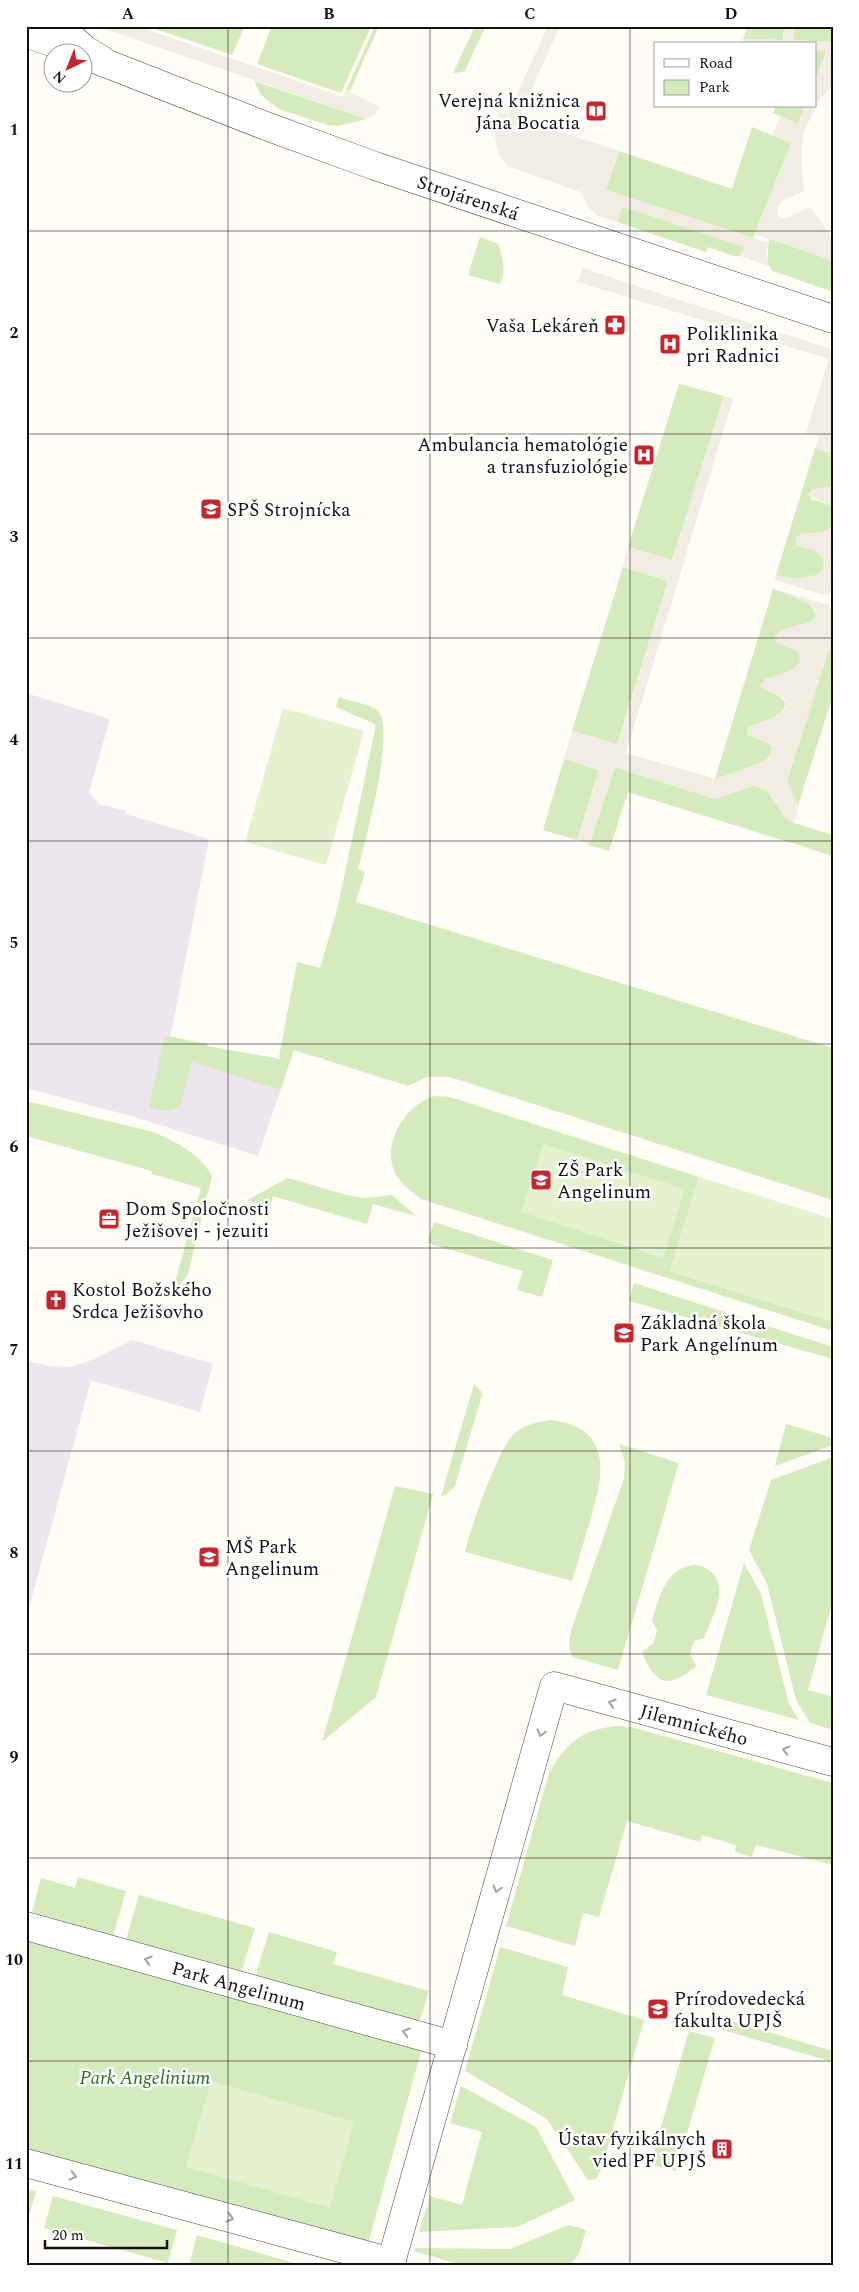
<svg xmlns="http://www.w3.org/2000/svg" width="859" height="2292" font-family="Spectral,serif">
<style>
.industrial{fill:#eee6ef}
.green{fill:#d5ebbd}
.pitch{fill:#e6f2cf}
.plaza{fill:#f1ede2}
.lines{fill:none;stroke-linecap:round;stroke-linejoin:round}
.street-casing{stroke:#444;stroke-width:29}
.street{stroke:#fff;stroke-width:28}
.oneway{stroke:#a0a0a0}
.grid{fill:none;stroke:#111;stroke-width:1;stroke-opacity:0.55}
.labels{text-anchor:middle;stroke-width:5;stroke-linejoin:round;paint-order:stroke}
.poi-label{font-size:19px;fill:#111;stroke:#fff;text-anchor:start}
.street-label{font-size:19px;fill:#111;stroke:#fff}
.park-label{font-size:19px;font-style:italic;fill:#2f6b1f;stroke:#fff}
.neatline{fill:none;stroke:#111;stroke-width:2}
.grid-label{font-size:16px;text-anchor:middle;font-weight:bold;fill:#111}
</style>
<rect width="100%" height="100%" fill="#fffdf5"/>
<g class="industrial">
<polygon points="26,693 110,719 89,792 99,804 126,811 126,814 209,839 168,1049 286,1074 258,1156 131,1116 26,1088"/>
<polygon points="132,1340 213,1364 200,1412 91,1380 26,1619 26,1361 51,1366 70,1367 92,1360"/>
</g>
<g class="green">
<polygon points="147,26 245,26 232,55"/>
<polygon points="272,26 371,26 341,93 257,64"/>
<polygon points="375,26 379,26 350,91 346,90"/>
<polygon points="475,26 486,26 464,72 453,73"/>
<polygon points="748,26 784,26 783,40 743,39"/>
<polygon points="794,26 833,26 831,42 794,40"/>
<polygon points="815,50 827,50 815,81"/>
<polygon points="254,81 367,119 338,126 328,125 279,109 261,95"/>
<polygon points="776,106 805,106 798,124 773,113"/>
<polygon points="752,127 791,143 753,238 606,190 619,151 732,189"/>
<polygon points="622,206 745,247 740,256 734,256 708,247 706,252 617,222"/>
<path d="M480,237L498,244C503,257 506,272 500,284L468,275Z"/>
<polygon points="769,238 833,261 833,292 773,271 767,263"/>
<polygon points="679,384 724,396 672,560 628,547"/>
<path d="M815,448L833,454V486L812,490L811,499L833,506V527L823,532L801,534L800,547L813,550L823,557C830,584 791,580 776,575Z"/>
<polygon points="623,567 668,581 617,744 572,731"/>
<path d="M773,589C787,594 815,598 815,616L812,621L799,626L792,647C796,649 799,651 800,656C804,672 776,676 765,679L762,688L777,694L786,703C782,721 761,720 748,728V735L768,743L772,747C773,767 731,774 715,779Z"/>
<polygon points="833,637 833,695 798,806 787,781"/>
<path d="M339,697C348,701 372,704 378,711C396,731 365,842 358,869L365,872L356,902L833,1048V1200L450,1077H427L408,1086L294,1050L280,1090L192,1062L180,1105C170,1115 161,1111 149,1107L163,1043L168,1036L207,1044V1046L281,1059L279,1057L297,962L320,968L338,906L375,730V724L336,707Z"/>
<polygon points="564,759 599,770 577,840 543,830"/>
<polygon points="615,767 715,799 755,785 769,793 785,817 794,823 833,835 833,856 628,792 609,851 589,845"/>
<path d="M434,1096L450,1097L699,1177L670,1271L833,1322V1331L421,1199C412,1192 402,1185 396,1175C380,1145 405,1105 434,1096Z"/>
<path d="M26,1101L153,1132C175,1141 200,1154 212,1176L188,1274L179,1287L173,1289L201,1188L152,1174V1171L26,1136Z"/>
<polygon points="288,1178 346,1195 365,1198 392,1195 416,1216 373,1204 367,1224 273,1196 270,1207 247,1200"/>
<polygon points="434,1222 553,1260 542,1297 517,1290 523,1271 427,1243"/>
<polygon points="634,1283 833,1347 833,1359 629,1301"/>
<polygon points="474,1384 481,1391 482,1395 455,1486 446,1495 441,1496"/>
<path d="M552,1420C615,1429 603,1476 590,1521C584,1541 578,1561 572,1581L465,1552C470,1529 498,1450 513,1435C522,1425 539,1421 552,1420Z"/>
<polygon points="786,1424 833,1438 833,1445 775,1466"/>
<polygon points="619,1444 679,1463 618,1670 572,1657 569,1644 571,1631 624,1478 625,1462"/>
<polygon points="833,1457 833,1600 808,1690 833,1697 833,1730 810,1723 796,1700 767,1584 749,1550 771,1480"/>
<polygon points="395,1486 433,1494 376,1697 322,1742"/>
<polygon points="744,1563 761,1594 789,1704 799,1720 706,1695"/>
<path d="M693,1565C701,1565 705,1567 711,1572C730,1589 711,1618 704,1638L694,1641L690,1654L696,1666C668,1690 655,1685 642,1652L654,1643L657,1630L652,1620C660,1597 665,1569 693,1565Z"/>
<path d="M617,1726L631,1727L833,1783V1865L756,1845L752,1857L735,1852L736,1845L702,1835L700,1842L627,1821L599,1917L583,1913L575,1946L506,1926L549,1773C566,1743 582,1729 617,1726Z"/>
<polygon points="78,1877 126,1891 113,1936 32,1912 41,1878 75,1888"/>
<polygon points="139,1895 255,1928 241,1973 126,1940"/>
<polygon points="26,1926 425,2037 365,2255 26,2163"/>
<polygon points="269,1932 337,1952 333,1964 429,1991 420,2020 416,2023 255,1977"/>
<polygon points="500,1947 568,1967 562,1995 644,2020 602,2167 596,2179 588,2180 547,2119 465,2071"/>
<polygon points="706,2016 714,2016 833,2051 833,2062 695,2022"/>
<polygon points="689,2031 715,2038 676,2171 650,2164"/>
<polygon points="461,2086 536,2127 575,2200 517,2227 419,2232 430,2196 462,2205 482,2132 450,2123"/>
<polygon points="26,2189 36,2191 27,2222 26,2222"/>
<polygon points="53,2196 177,2230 168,2263 44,2228"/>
<polygon points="569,2225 586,2230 579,2254 569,2266 464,2266 414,2251 415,2248 510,2249"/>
<polygon points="197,2235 304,2266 189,2266"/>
</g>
<g class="pitch">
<polygon points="283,708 364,731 326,865 245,842"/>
<polygon points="543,1144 685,1189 663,1258 521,1212"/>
<polygon points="699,1177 833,1219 833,1322 670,1271"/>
<polygon points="211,2081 354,2122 330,2208 186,2167"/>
</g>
<g class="plaza">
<polygon points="97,26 137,26 343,97 346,90 379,107 375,114 367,119"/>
<polygon points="548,26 560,26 519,118 619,151 606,190 768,243 766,254 769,266 740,256 744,247 623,207 617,222 598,216 590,209 580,192 508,166 499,155 495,137 497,117 499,112 508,114"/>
<polygon points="784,26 794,26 794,40 831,42 833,38 833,85 820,99 804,131 801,153 804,191 784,200 778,206 777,214 781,219 788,218 810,207 833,238 833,261 755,234 791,144 772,135 781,116 798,124 805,106 815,106 815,81 827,51 815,50 815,44 741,44 743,39 783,40"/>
<polygon points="582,268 833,350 833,454 815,448 819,436 806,433 829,359 578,282"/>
<polygon points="724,396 733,399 626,753 715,779 765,761 772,753 772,747 768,743 748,735 747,728 777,717 785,709 786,703 784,699 762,688 760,685 765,679 790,671 800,662 799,652 776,642 775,636 781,630 810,622 815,616 813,607 806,602 773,589 833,606 833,637 787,781 798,806 797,814 794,823 785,817 769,793 755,785 715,799 615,767 589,845 584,843 577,840 599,770 564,759 572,731 617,744 668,581 623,567 628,547 672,560"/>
<polygon points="833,486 833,506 807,495 812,490"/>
<polygon points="833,527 833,584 828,596 774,580 776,575 796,579 820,574 825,564 823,557 813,550 800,547 796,544 795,538 801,534 823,532"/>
</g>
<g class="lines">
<g class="street-casing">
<g id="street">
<polyline points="59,26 84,49 102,60"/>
<polyline points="26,33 78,52"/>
<path id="s1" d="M82,54L266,126L375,166L833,319"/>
<path id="s2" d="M26,1926L453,2045"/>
<polyline points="26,2163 392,2262"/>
<path id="s3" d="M390,2266L554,1686L833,1762"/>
</g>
</g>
<use href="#street" class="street"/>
</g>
<defs><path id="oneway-chevron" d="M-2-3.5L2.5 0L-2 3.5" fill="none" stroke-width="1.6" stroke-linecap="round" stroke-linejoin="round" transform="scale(1.25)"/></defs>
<g class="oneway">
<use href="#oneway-chevron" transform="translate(612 1703) rotate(-164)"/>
<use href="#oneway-chevron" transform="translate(541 1733) rotate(106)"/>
<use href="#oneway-chevron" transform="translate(786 1750) rotate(-165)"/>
<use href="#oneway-chevron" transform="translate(497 1889) rotate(106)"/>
<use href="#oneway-chevron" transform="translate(148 1960) rotate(-164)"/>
<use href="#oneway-chevron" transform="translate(406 2032) rotate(-164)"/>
<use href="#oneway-chevron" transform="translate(73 2176) rotate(15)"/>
<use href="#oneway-chevron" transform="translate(230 2218) rotate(15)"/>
</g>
<path class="grid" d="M228,26V2266M430,26V2266M630,26V2266M26,231H833M26,434H833M26,638H833M26,841H833M26,1044H833M26,1248H833M26,1451H833M26,1654H833M26,1858H833M26,2061H833"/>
<defs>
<g id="library-square" transform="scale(1.125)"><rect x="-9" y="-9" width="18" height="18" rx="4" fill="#c4262e" stroke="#fff"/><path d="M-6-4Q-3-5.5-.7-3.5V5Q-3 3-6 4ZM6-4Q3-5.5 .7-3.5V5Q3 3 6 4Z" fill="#fff"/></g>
<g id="pharmacy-square" transform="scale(1.125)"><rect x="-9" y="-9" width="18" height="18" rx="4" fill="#c4262e" stroke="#fff"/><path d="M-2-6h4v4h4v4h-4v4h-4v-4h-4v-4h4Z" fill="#fff"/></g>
<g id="hospital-square" transform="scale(1.125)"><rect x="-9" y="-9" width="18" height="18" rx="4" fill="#c4262e" stroke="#fff"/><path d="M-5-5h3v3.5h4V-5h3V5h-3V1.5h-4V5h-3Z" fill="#fff"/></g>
<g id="school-square" transform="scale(1.125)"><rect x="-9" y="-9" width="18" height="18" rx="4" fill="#c4262e" stroke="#fff"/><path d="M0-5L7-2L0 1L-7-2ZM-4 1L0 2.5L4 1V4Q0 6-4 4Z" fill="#fff"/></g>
<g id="office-square" transform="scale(1.125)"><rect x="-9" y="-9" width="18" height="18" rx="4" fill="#c4262e" stroke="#fff"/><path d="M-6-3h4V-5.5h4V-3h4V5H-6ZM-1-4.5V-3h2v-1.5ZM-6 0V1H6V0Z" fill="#fff"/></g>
<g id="church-square" transform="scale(1.125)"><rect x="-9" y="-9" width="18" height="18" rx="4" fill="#c4262e" stroke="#fff"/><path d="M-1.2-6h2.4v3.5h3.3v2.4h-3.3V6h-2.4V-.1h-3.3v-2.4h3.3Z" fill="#fff"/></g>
<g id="university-square" transform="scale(1.125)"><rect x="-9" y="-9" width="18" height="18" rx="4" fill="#c4262e" stroke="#fff"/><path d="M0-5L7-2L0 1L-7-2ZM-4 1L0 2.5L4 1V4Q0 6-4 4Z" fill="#fff"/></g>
<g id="building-square" transform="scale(1.125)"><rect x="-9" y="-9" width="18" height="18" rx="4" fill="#c4262e" stroke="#fff"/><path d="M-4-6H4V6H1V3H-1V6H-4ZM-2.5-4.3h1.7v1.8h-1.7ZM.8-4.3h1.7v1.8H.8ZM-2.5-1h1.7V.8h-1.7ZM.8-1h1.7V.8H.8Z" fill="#fff"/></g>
</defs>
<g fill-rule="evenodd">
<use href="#library-square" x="596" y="111"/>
<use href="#pharmacy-square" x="615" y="325"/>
<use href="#hospital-square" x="670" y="344"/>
<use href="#hospital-square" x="644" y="455"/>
<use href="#school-square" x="211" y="509"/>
<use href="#school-square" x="541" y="1180"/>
<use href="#office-square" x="109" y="1219"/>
<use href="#church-square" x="56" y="1300"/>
<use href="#school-square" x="624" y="1333"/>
<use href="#school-square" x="209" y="1557"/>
<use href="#university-square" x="658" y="2009"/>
<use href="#building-square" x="722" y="2149"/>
</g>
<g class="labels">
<g class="poi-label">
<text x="580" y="107" text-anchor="end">Verejná knižnica<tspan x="580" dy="22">Jána Bocatia</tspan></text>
<text x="599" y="332" text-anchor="end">Vaša Lekáreň</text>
<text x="686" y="340">Poliklinika<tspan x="686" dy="22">pri Radnici</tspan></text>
<text x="628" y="451" text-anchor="end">Ambulancia hematológie<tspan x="628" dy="22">a transfuziológie</tspan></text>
<text x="227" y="516">SPŠ Strojnícka</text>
<text x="557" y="1176">ZŠ Park<tspan x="557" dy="22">Angelinum</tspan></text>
<text x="125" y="1215">Dom Spoločnosti<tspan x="125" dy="22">Ježišovej - jezuiti</tspan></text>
<text x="72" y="1296">Kostol Božského<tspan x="72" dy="22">Srdca Ježišovho</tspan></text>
<text x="640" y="1329">Základná škola<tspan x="640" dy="22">Park Angelínum</tspan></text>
<text x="225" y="1553">MŠ Park<tspan x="225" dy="22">Angelinum</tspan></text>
<text x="674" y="2005">Prírodovedecká<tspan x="674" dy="22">fakulta UPJŠ</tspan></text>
<text x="706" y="2145" text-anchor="end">Ústav fyzikálnych<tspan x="706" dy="22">vied PF UPJŠ</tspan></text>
</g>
<g class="street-label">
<text dy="7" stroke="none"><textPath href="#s1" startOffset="412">Strojárenská</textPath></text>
<text dy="7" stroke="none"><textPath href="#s3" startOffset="748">Jilemnického</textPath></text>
<text dy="7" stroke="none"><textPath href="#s2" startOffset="221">Park Angelinum</textPath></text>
</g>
<g class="park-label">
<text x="145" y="2084">Park Angelinium</text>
</g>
</g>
<rect width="859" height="2292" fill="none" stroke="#ffffff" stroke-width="55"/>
<rect x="654" y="42" width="162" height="65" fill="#ffffff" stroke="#a0a0a0"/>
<rect x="664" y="59" width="25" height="8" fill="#ffffff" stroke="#a0a0a0"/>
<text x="699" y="68" font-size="15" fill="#111111">Road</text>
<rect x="664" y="80" width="25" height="15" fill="#d5ebbd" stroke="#a0a0a0"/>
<text x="699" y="92" font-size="15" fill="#111111">Park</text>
<g transform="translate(68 68) rotate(223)"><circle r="24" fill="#ffffff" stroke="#a0a0a0"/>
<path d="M0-4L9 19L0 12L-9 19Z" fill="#c4262e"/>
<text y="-8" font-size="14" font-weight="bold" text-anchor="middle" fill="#111111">N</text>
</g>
<path d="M45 2240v8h122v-8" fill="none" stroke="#111111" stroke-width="2.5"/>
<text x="52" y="2240" font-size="15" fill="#111111" stroke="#ffffff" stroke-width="4" paint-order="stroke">20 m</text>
<rect x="28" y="28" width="804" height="2236" class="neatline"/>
<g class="grid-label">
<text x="128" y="19">A</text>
<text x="329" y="19">B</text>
<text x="530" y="19">C</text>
<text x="731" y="19">D</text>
<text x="14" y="135">1</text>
<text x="14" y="338">2</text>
<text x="14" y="542">3</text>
<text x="14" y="745">4</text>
<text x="14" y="948">5</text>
<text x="14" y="1152">6</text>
<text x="14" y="1355">7</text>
<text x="14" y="1558">8</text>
<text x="14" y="1762">9</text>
<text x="14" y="1965">10</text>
<text x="14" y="2169">11</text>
</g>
</svg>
